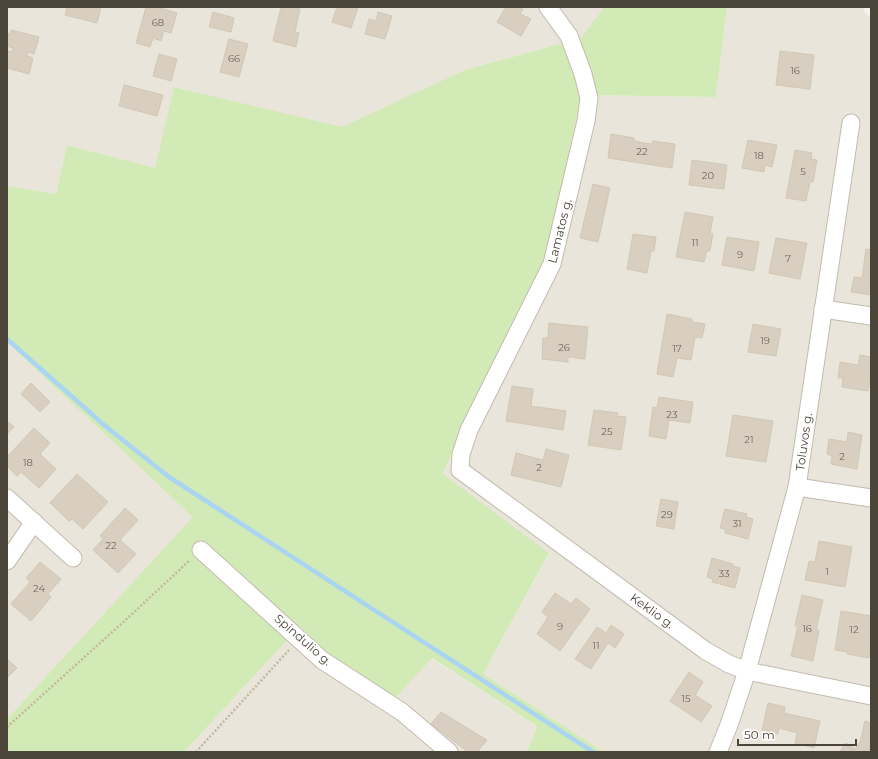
<svg xmlns="http://www.w3.org/2000/svg" width="878" height="759" font-family="Montserrat,sans-serif">
<style>
.residential{fill:#eae5da}
.green{fill:#d2eab5}
.lines{fill:none;stroke-linecap:round;stroke-linejoin:round}
.stream{stroke:#a9d4f2;stroke-width:4.5}
.building{fill:#d8cfc1;stroke:#d3c7b4}
.street-casing{stroke:#c2bbae;stroke-width:19}
.path{stroke:#c4b79f;stroke-width:2.5;stroke-dasharray:2 2;stroke-linecap:butt}
.street{stroke:#fff;stroke-width:17}
.labels{text-anchor:middle;stroke-width:3.5;stroke-linejoin:round;paint-order:stroke}
.number-label{font-size:10px;fill:#6e675b}
.street-label{font-size:12px;fill:#4b4439;stroke:#fff}
</style>
<rect width="100%" height="100%" fill="#f6f3ec"/>
<g class="residential">
<polygon points="7,7 604,7 581,38 465,70 342,128 175,87 155,168 67,145 56,194 7,186"/>
<polygon points="727,7 864,7 864,11 871,19 871,752 604,752 483,674 549,554 443,475 464,425 546,260 581,95 716,97"/>
<polygon points="7,342 194,517 7,719"/>
<polygon points="300,626 328,655 431,658 537,726 527,752 184,752"/>
</g>
<polygon class="green" points="604,7 727,7 716,97 581,95 546,260 464,425 443,474 549,553 483,674 604,752 527,752 537,726 432,658 394,699 328,655 300,626 184,752 7,752 7,719 193,517 7,342 7,186 56,194 67,145 155,168 174,87 342,127 465,70 581,38"/>
<g class="lines">
<polyline class="stream" points="7,339 104,425 169,477 593,752"/>
</g>
<g class="building">
<polygon points="67,7 101,7 97,23 65,15"/>
<polygon points="146,7 158,7 177,13 171,33 164,31 161,41 153,38 150,47 136,43"/>
<polygon points="281,7 290,7 300,9 295,32 299,33 296,47 273,41"/>
<polygon points="337,7 358,7 351,28 332,22"/>
<polygon points="506,7 519,7 523,9 520,14 531,19 521,36 497,22"/>
<polygon points="213,12 234,18 231,32 209,27"/>
<polygon points="378,12 392,16 385,39 365,34 369,19 376,21"/>
<polygon points="11,30 39,37 34,54 28,52 27,56 33,58 29,74 7,68 7,51 12,52 13,48 7,46 7,33 10,34"/>
<polygon points="229,39 248,44 239,77 220,72"/>
<polygon points="780,51 814,55 810,89 776,85"/>
<polygon points="159,54 177,59 171,81 153,76"/>
<polygon points="124,85 163,95 157,116 119,106"/>
<polygon points="611,134 634,138 634,141 643,143 652,144 653,141 675,144 672,168 608,158"/>
<polygon points="748,140 777,145 772,167 765,165 764,172 742,168"/>
<polygon points="795,150 812,153 811,159 817,160 813,182 810,182 806,201 786,198"/>
<polygon points="692,160 727,165 724,189 689,185"/>
<polygon points="593,184 610,188 598,242 580,238"/>
<polygon points="685,212 713,217 710,234 713,234 710,251 707,251 704,262 676,257"/>
<polygon points="633,234 656,237 654,251 651,251 647,273 627,269"/>
<polygon points="727,237 759,242 754,271 722,265"/>
<polygon points="776,238 807,243 800,279 769,273"/>
<polygon points="866,249 871,250 871,295 851,292 854,277 862,278"/>
<polygon points="667,314 692,319 692,322 705,324 702,338 695,337 691,360 677,358 673,377 657,374"/>
<polygon points="549,323 588,327 585,359 568,357 568,362 542,359 543,338 548,338"/>
<polygon points="753,324 781,329 776,356 748,352"/>
<polygon points="860,355 871,357 871,375 868,391 842,387 843,378 838,378 840,362 858,365"/>
<polygon points="31,383 50,402 40,412 21,394"/>
<polygon points="512,386 533,389 531,406 566,411 563,430 506,421"/>
<polygon points="659,397 693,402 690,423 669,420 666,439 649,436 653,407 657,408"/>
<polygon points="594,410 618,413 617,416 626,417 621,450 588,445"/>
<polygon points="733,415 773,421 766,462 726,456"/>
<polygon points="7,421 14,427 7,434"/>
<polygon points="34,428 50,443 40,454 56,469 39,488 21,472 17,476 7,466 7,457"/>
<polygon points="848,432 862,435 857,469 831,464 832,456 827,454 829,439 847,442"/>
<polygon points="546,449 569,455 561,487 511,475 516,453 543,460"/>
<polygon points="77,474 108,502 83,529 72,519 69,521 50,503"/>
<polygon points="661,499 678,502 674,529 656,526"/>
<polygon points="125,508 138,520 120,540 136,554 118,573 93,550 103,539 100,536"/>
<polygon points="725,509 747,514 746,517 753,519 748,539 725,533 725,529 720,528"/>
<polygon points="819,541 852,547 845,587 805,580 809,561 815,562"/>
<polygon points="712,558 733,564 733,566 740,568 735,588 712,582 713,579 707,577"/>
<polygon points="40,562 61,579 48,594 51,597 31,621 11,604 30,582 26,578"/>
<polygon points="555,593 571,604 576,598 590,609 560,651 537,634 548,617 542,612"/>
<polygon points="802,595 823,600 816,630 819,630 813,661 791,656 798,626 795,626"/>
<polygon points="841,611 871,616 871,643 869,658 847,654 847,652 835,650"/>
<polygon points="611,625 624,634 615,648 608,643 591,669 575,659 597,627 606,633"/>
<polygon points="7,659 17,668 7,678"/>
<polygon points="689,672 703,682 695,695 712,706 701,722 670,701"/>
<polygon points="768,703 785,707 784,713 820,721 814,748 795,743 797,733 779,728 778,734 762,730"/>
<polygon points="441,712 487,740 477,752 468,752 431,724"/>
<polygon points="865,721 871,723 871,752 839,752 846,743 855,749 860,742"/>
</g>
<g class="lines">
<g class="street-casing">
<g id="street">
<polyline points="548,7 569,36 583,74 589,98 586,121 552,264 469,430 461,454 460,470 706,651 729,664 747,671 871,696"/>
<polyline points="823,309 871,316"/>
<polyline points="797,487 871,498"/>
<polyline points="7,498 73,558"/>
<polyline points="201,550 322,660 402,712 449,752"/>
<polyline points="7,561 34,522"/>
<polyline points="718,752 729,725 747,671 797,487 851,123"/>
</g>
</g>
<g class="path">
<polyline points="7,727 131,615 189,561"/>
<polyline points="196,752 289,650"/>
</g>
<use href="#street" class="street"/>
</g>
<g class="labels">
<g class="number-label">
<text x="158" y="26">68</text>
<text x="234" y="62">66</text>
<text x="795" y="74">16</text>
<text x="642" y="155">22</text>
<text x="759" y="159">18</text>
<text x="803" y="175">5</text>
<text x="708" y="179">20</text>
<text x="695" y="246">11</text>
<text x="740" y="258">9</text>
<text x="788" y="262">7</text>
<text x="765" y="344">19</text>
<text x="564" y="351">26</text>
<text x="677" y="352">17</text>
<text x="672" y="418">23</text>
<text x="607" y="435">25</text>
<text x="749" y="443">21</text>
<text x="842" y="460">2</text>
<text x="28" y="466">18</text>
<text x="539" y="471">2</text>
<text x="667" y="518">29</text>
<text x="737" y="527">31</text>
<text x="111" y="549">22</text>
<text x="827" y="575">1</text>
<text x="724" y="577">33</text>
<text x="39" y="592">24</text>
<text x="560" y="630">9</text>
<text x="807" y="632">16</text>
<text x="854" y="633">12</text>
<text x="596" y="649">11</text>
<text x="686" y="702">15</text>
</g>
<g class="street-label">
<text transform="translate(560 231) rotate(-76)" y="4">Lamatos g.</text>
<text transform="translate(804 442) rotate(-82)" y="4">Toluvos g.</text>
<text transform="translate(652 611) rotate(36)" y="4">Keklio g.</text>
<text transform="translate(303 640) rotate(41)" y="4">Spindulio g.</text>
</g>
</g>
<rect width="878" height="759" fill="none" stroke="#4b4439" stroke-width="16"/>
<path d="M738 739v6h118v-6" fill="none" stroke="#4b4439" stroke-width="2"/>
<text x="744" y="739" font-size="12" fill="#4b4439" stroke="#ffffff" stroke-width="3" paint-order="stroke">50 m</text>
</svg>
